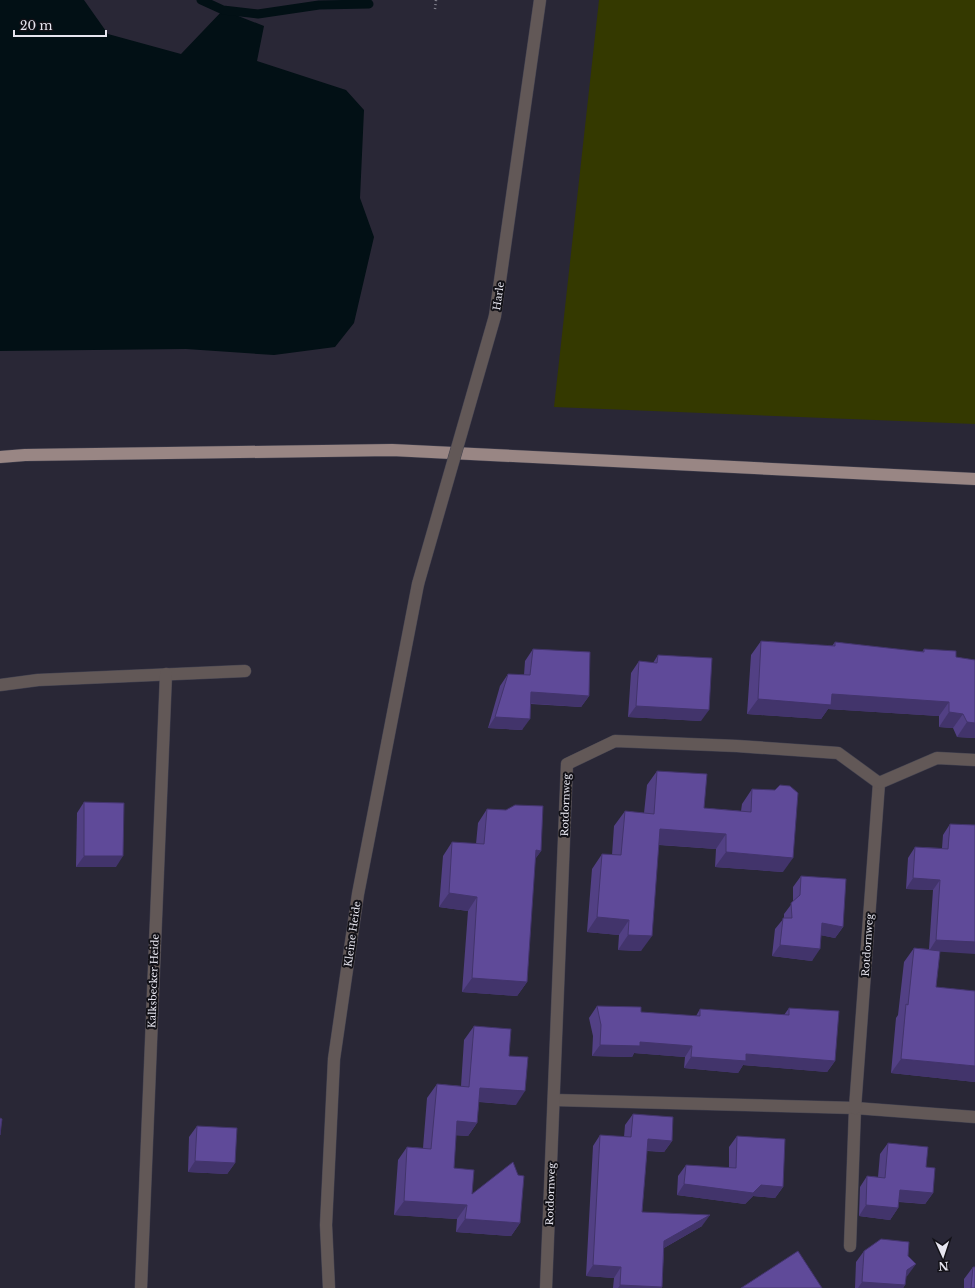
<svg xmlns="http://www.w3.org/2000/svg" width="975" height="1288" font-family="'Libre Baskerville',serif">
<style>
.green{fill:#343900}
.water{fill:#021015}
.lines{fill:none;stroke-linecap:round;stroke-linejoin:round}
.stream{stroke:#021015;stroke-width:9}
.lane-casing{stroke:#434250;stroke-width:13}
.street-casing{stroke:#434250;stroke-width:13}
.primary-casing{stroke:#434250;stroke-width:13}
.path{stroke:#868591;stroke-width:2.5;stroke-dasharray:1 3;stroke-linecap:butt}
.lane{stroke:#625857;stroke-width:12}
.street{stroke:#625857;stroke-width:12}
.primary{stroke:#998684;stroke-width:12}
.street-bridge-casing{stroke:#434250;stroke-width:13;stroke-linecap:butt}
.street-bridge{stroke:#625857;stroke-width:12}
.wall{fill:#524084}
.shaded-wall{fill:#42346b}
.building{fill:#5f4a99;stroke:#42346b}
.labels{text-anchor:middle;stroke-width:4;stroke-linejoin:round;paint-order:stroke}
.street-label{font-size:10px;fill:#e6e5ef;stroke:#121117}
</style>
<rect width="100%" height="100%" fill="#292736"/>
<polygon class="green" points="599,0 975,0 975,424 554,407"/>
<polygon class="water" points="0,0 84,0 108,34 181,54 223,10 264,26 257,61 346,90 364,110 360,198 374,237 354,323 335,347 274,355 186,349 0,351"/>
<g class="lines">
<polyline class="stream" points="201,0 223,10 258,14 319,5 369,4"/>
<g class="lane-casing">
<polyline id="lane" points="850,1246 855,1108"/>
</g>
<g class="street-casing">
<g id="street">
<polyline points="495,316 540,0"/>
<polyline points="0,685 38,680 245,671"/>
<polyline points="554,1100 855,1108 975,1117"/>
<polyline points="855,1108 879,783"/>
<polyline points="141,1288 166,674"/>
<polyline points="329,1288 326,1225 334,1059 358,894 418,584"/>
<polyline points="546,1288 567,764 615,741 737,746 838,753 879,783 937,758 975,760"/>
</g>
</g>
<g class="primary-casing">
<polyline id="primary" points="0,457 25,455 392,450 975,479"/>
</g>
<polyline class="path" points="435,9 436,0"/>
<use href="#lane" class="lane"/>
<use href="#street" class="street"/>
<use href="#primary" class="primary"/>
<g class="street-bridge-casing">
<polyline id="street-bridge" points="418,584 495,316"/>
</g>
<use href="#street-bridge" class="street-bridge"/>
</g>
<g class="wall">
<polygon points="761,641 832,646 835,642 922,652 924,649 956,657 975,660 975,738 957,737 953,728 939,727 939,716 828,709 821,719 747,714 751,655"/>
<polygon points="533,649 589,696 581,707 531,704 522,730 488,728 500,686 508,674 524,675 525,661"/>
<polygon points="658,655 701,721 628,717 631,673 639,661 653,663"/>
<polygon points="657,771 704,808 741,811 742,804 752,789 783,872 715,867 716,849 659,845 641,951 618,950 619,935 587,932 592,869 602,854 612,855 614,826 625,811 644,813 647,785"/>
<polygon points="84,802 116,867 76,867 77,813"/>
<polygon points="487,809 541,851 535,859 527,982 517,996 462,992 468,911 439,907 443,856 452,842 476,844 478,823"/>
<polygon points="950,824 940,952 936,987 975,991 975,1082 891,1073 896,1018 898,1015 904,962 914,948 929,949 933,890 906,889 908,858 915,847 942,848 943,835"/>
<polygon points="801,876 843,927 835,938 821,935 812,961 772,956 775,929 784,918 784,914 793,902 793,887"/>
<polygon points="597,1006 641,1012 696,1016 700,1009 784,1015 789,1008 835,1061 827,1072 743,1065 738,1073 684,1068 685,1057 634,1053 632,1057 592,1056 593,1036 589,1018"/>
<polygon points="474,1026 509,1056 516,1105 479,1102 477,1123 468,1136 456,1135 454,1168 472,1194 520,1223 511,1236 456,1232 457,1219 394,1215 398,1160 407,1147 423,1148 427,1098 437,1084 461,1086 464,1040"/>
<polygon points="633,1114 672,1141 664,1152 647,1151 642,1212 702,1226 664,1248 662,1287 661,1288 613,1288 614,1278 586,1276 593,1146 600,1135 624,1137 625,1125"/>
<polygon points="197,1126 235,1163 227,1174 188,1172 189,1137"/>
<polygon points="737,1136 783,1187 775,1198 753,1196 745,1204 677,1195 678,1176 686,1165 729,1168 729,1147"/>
<polygon points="888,1143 933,1193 925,1204 899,1202 898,1208 890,1220 859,1216 860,1187 867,1176 878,1177 880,1154"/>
<polygon points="864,1251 908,1275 906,1276 905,1285 903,1288 855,1288 856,1262"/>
<polygon points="973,1267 975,1288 964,1288 964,1279"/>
</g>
<g class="shaded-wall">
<polygon points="531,692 589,696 581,707 524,703"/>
<polygon points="832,694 949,702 939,716 828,709 821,719 747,714 758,699"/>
<polygon points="636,706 709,710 701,721 628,717"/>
<polygon points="949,712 963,714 953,728 939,727"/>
<polygon points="495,717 530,719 522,730 488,728"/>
<polygon points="967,722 975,723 975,738 957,737"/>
<polygon points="660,829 726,834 716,849 649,844"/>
<polygon points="536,850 541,851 531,865"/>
<polygon points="726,852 793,858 783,872 715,867"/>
<polygon points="84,856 123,856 116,867 76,867"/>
<polygon points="913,878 940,880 933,890 906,889"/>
<polygon points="449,893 477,897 468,911 439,907"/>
<polygon points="597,917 629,920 619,935 587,932"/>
<polygon points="822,923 843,927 835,938 814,934"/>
<polygon points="628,935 652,936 641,951 618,950"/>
<polygon points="936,940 975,942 975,954 929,951"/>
<polygon points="780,945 820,949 812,961 772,956"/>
<polygon points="472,978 527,982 517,996 462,992"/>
<polygon points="640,1042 692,1046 685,1057 634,1053 632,1057 592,1056 600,1045"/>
<polygon points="746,1054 835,1061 827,1072 743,1065 738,1073 684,1068 691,1057"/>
<polygon points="901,1059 975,1066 975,1082 891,1073"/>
<polygon points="480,1088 525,1091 516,1105 471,1101"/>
<polygon points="457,1121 477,1123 468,1136 448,1135"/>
<polygon points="648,1139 672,1141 664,1152 640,1150"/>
<polygon points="195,1161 235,1163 227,1174 188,1172"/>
<polygon points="684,1184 761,1185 783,1187 775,1198 753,1196 745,1204 677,1195"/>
<polygon points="900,1190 933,1193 925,1204 892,1201"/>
<polygon points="404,1201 467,1205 457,1219 394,1215"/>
<polygon points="866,1205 898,1208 890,1220 859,1216"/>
<polygon points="710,1215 702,1226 657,1252 664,1241"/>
<polygon points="465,1219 520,1223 511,1236 456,1232"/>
<polygon points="916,1264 908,1275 899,1281 907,1270"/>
<polygon points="593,1265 621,1267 614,1278 586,1276"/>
<polygon points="862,1282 905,1285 903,1288 858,1288"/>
<polygon points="620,1285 662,1287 661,1288 618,1288"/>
</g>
<g class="building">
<polygon points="761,641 835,646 835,642 924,652 924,649 956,651 956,657 975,660 975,723 967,722 963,714 949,712 949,702 832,694 831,705 758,699"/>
<polygon points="533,649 590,652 589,696 531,692 530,719 495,717 508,674 530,675"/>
<polygon points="658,655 712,658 709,710 636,706 639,661 657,663"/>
<polygon points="657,771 707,774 704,808 751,812 752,789 775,790 780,785 790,786 798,793 793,858 726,852 726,834 660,829 652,936 628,935 629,920 597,917 602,854 621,855 625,811 654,814"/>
<polygon points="84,802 124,803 123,856 84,856"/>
<polygon points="515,805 543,806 541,851 536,850 527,982 472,978 477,897 449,893 452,842 484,844 487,809 506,810"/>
<polygon points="950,824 975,825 975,942 936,940 940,880 913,878 915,847 948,849"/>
<polygon points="801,876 846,879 843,927 822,923 820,949 780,945 783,918 792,918 791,903 800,895"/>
<polygon points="914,948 940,951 936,987 975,991 975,1066 901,1059 906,1004 908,1005"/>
<polygon points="597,1006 641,1007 641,1012 700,1016 700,1009 789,1015 789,1008 839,1011 835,1061 746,1054 746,1061 691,1057 692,1046 640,1042 640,1046 600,1045 601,1025"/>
<polygon points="474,1026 511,1029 509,1056 528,1057 525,1091 480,1088 477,1123 457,1121 454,1168 474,1170 472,1194 513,1162 518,1175 524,1176 520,1223 465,1219 467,1205 404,1201 407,1147 431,1149 437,1084 469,1087"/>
<polygon points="633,1114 673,1117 672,1141 648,1139 642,1212 710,1215 664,1241 662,1287 620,1285 621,1267 593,1265 600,1135 631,1137"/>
<polygon points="0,1118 2,1119 0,1135"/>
<polygon points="197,1126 237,1128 235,1163 195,1161"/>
<polygon points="737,1136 785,1139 783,1187 761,1185 753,1193 684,1184 686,1165 736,1168"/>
<polygon points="888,1143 928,1147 926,1167 935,1168 933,1193 900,1190 898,1208 866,1205 867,1176 885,1178"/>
<polygon points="881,1239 909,1242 908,1256 916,1264 907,1270 905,1285 862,1282 864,1251"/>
<polygon points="798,1251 822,1288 741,1288"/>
<polygon points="973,1267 975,1267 975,1288 971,1288"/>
</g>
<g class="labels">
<g class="street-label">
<text transform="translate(498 296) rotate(-82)" y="4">Harle</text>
<text transform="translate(565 805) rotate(-88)" y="4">Rotdornweg</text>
<text transform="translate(352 934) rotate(-82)" y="4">Kleine Heide</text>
<text transform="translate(867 945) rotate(-86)" y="4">Rotdornweg</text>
<text transform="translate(153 981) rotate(-88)" y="4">Kalksbecker Heide</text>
<text transform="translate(550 1194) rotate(-88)" y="4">Rotdornweg</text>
</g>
</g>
<g transform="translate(943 1256) rotate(177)" stroke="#121117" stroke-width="3" paint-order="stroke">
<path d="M0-3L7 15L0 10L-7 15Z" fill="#e6e5ef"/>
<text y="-6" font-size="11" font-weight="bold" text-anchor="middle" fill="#e6e5ef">N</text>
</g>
<path d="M14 30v6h92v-6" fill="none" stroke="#e6e5ef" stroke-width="2"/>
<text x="20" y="30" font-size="12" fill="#e6e5ef" stroke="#121117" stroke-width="3" paint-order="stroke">20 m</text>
</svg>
